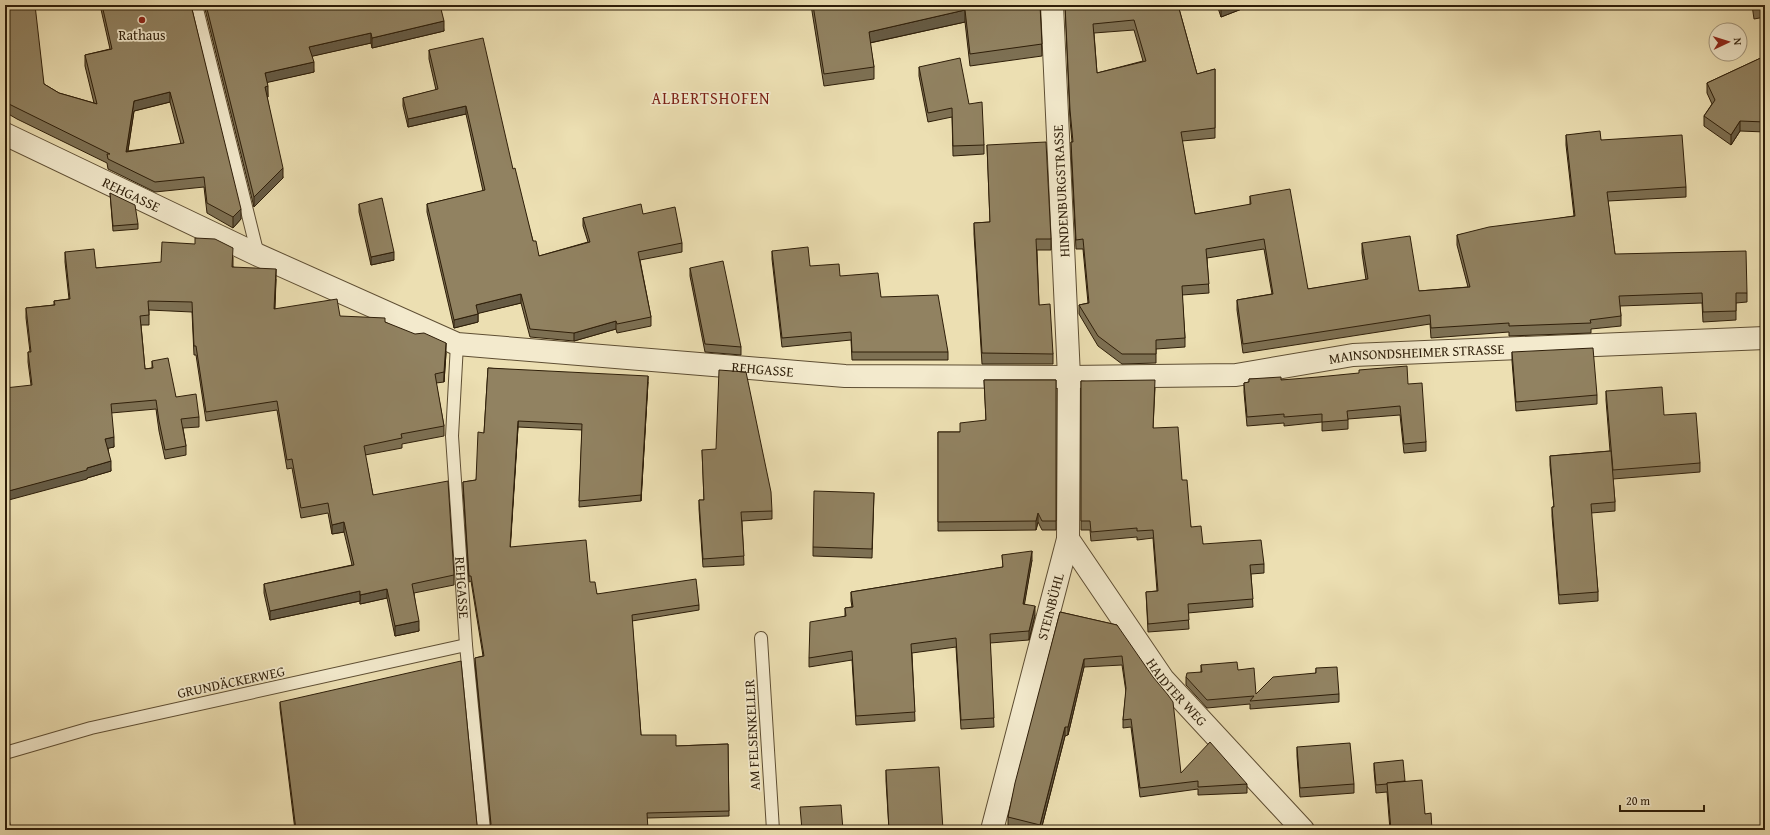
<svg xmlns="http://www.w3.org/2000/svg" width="1770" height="835" font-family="'Gentium Book Plus',serif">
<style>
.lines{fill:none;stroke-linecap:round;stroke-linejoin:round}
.service-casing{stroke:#5e4e33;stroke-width:14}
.minor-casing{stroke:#5e4e33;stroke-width:24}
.service{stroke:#f3eacd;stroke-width:12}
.minor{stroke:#f3eacd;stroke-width:22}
.wall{fill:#7d7053;stroke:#2e1e09;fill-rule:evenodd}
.shaded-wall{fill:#665b44;stroke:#2e1e09}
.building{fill:#918261;stroke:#2e1e09;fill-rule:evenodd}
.poi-dot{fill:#8f2418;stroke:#f3eacd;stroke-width:1.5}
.labels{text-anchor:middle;stroke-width:3.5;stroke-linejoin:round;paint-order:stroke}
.poi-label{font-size:14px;fill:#2e1e09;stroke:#f3eacd}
.street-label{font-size:14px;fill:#2e1e09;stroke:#f3eacd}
.quarter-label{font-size:16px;letter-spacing:1px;fill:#7a1f14;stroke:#f3eacd}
</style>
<rect width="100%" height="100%" fill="#ecdfb2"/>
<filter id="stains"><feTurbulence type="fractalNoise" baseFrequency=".005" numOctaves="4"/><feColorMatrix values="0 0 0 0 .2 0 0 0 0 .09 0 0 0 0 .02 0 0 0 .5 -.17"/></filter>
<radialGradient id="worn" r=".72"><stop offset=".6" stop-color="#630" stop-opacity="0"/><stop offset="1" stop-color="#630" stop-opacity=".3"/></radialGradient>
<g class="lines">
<g class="service-casing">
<g id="service">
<polyline points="196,5 258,255"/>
<path id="s1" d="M457,344L452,436L466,645L484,830"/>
<polyline points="761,638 773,830"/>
<polyline points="5,753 91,728 466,645"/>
</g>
</g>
<g class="minor-casing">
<g id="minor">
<path id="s2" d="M5,134L258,255L457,344L845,376L1069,377L1236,375L1353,355L1765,338"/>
<path id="s3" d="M1068,539L1163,679L1303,830"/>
<path id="s4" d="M992,830L1068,539L1069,377L1052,5"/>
</g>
</g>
<use href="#service" class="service"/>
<use href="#minor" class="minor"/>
</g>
<g class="wall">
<path d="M5,5L44,84L59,93L94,103L85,66V55L110,49L100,5H191L241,219L233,228L207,213L204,187L155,192L108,169L107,163L17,119L5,112ZM170,102L181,144L128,151L134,111Z"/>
<polygon points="204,5 440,5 444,31 372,48 371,43 312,56 314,72 267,82 268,97 267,97 283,178 254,207"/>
<polygon points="811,5 1040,5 1042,56 970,66 965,22 870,43 874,67 874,79 824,86"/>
<path d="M1065,5H1178L1197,74L1215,69V138L1182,141L1195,214L1250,205V196L1308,289L1366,280L1362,253V243L1419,291L1468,287L1457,245V235L1574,216L1566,145V135L1601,140L1686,187V197L1608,201L1615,254L1747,293V302L1736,303V320L1703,322L1702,303L1620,306L1621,316V326L1591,329V333L1509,336V332L1431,338L1430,324L1243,353L1237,310V300L1272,294L1264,249L1207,258L1209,293L1182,295L1185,338V347L1156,349V363L1122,364L1098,346L1079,314V305L1088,303L1083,249H1076L1071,152V142H1072L1070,120ZM1134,30L1143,61L1097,73L1094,33Z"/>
<polygon points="1217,5 1252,5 1221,17"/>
<polygon points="1752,5 1765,5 1765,17 1754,19"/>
<polygon points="429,50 513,169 533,241 539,256 588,242 583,226 583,218 643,214 682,243 682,252 640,260 651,317 651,326 617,333 616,329 574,341 530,337 521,303 478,313 478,322 454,328 427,212 427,204 483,191 466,114 408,127 403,106 403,98 436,90 429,59"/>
<polygon points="1765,50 1765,132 1740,131 1731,145 1704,126 1704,116 1712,104 1707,93 1707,83 1765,56"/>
<polygon points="919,67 969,104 984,145 984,154 953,156 952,117 928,122 919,76"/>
<polygon points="987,145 1051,239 1051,250 1037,250 1039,305 1053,354 1053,364 982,364 974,234 974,223 990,222"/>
<polygon points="110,193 138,224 138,229 113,231"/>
<polygon points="359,204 394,260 371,265 359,212"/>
<polygon points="772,251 810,266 840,276 881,297 948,352 948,360 852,360 851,340 782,347 772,259"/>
<polygon points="65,252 96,268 233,257 233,267 276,279 275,309 385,322 446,353 444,382 436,383 444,426 444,436 402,444 402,448 365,455 373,495 454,575 454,585 414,593 419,631 395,636 387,598 360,604 360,601 270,620 264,593 264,584 352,565 344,532 332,534 328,513 301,518 292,468 287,469 277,410 206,421 196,355 194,355 192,312 149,310 149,325 141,325 145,369 152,368 152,361 176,397 199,417 199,427 183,428 186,446 186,455 165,459 159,431 156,409 111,413 114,447 108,448 111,471 87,478 87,479 31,385 28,362 28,352 30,352 26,318 26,308 54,305 54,301 69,299 65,262"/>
<polygon points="690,268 741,347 741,355 705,352 690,276"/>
<polygon points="1512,352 1597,395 1597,404 1516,411 1512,361"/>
<polygon points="488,368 648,382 641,501 579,507 582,430 518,427 510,547 590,582 597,594 699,605 699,610 632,621 641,735 676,746 728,744 729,816 647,818 491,825 475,664 475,658 483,656 471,581 469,582 463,488 463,482 476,480 484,433"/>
<polygon points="1249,379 1281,380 1408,384 1426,442 1426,451 1404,453 1400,415 1348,419 1348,429 1322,431 1322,422 1284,426 1284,423 1247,426 1244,392 1244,383 1249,382"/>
<polygon points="984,380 1056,380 1056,530 1042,530 1038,522 1036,530 938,531 938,432 960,432 986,420"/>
<polygon points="1081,381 1155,388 1153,428 1182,480 1191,527 1203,544 1264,564 1264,573 1251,574 1253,607 1188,613 1189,629 1148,632 1146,592 1157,591 1153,538 1137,540 1137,537 1091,541 1090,530 1081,530"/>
<polygon points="1606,391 1664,415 1700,463 1700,472 1613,479 1615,502 1615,511 1591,513 1598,592 1598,601 1559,604 1552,516 1552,507 1554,507 1550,465 1550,456 1610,451 1606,400"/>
<polygon points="702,450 772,511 772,519 742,521 744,565 703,567 699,509 699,500 704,500"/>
<polygon points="874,493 872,558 813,556 813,547"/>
<polygon points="1002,555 1032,560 1024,604 1035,615 1029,640 990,643 994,727 961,729 956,647 912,653 915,721 856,725 852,660 809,667 809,658 845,616 845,608 852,607 851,601 851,592 1003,567"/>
<polygon points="1060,612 1117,625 1181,773 1247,784 1247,793 1198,795 1198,789 1140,797 1131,727 1123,728 1123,720 1126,692 1122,665 1084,667 1068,735 1065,736 1041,830 1026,830 1008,825 1008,817"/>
<polygon points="1201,665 1238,670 1256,694 1316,673 1316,668 1339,694 1339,702 1250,709 1250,704 1207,708 1186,685 1186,677 1201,672"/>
<polygon points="280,702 477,825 480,830 295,830 280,708"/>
<polygon points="1297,747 1354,784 1354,793 1300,797 1297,756"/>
<polygon points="1374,763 1405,781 1425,814 1432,830 1390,830 1387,792 1376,793 1374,770"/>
<polygon points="886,770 943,830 889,830 886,781"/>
</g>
<g class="shaded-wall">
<polygon points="1230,5 1252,5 1221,17 1221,8"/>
<polygon points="965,10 965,22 869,43 869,32"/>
<polygon points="444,21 444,31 372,48 372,38"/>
<polygon points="371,33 371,43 309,57 309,47"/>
<polygon points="314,62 314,72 265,83 265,73"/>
<polygon points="268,86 268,97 265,97 265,87"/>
<polygon points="170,92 170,102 134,111 126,162 126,152 134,101"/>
<polygon points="466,106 466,114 408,127 408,119"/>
<polygon points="1740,121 1740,131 1731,145 1731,135"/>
<polygon points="283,168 283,178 254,207 254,197"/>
<polygon points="241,209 241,219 233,228 233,217"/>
<polygon points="394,252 394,260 371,265 371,257"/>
<polygon points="276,269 276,279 274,318 274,309"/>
<polygon points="521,294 521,303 476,314 476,305"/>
<polygon points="478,314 478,322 454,328 454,320"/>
<polygon points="616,321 616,329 574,341 574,333"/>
<polygon points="446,343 446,353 444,382 444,372"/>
<polygon points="648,376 648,382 641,501 641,495"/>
<polygon points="518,421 518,427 510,553 510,547"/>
<polygon points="114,437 114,447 105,449 105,439"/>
<polygon points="111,461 111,471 87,478 87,479 5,501 5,492"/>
<polygon points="1038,513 1038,522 1036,530 1036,521"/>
<polygon points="344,522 344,532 332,534 332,525"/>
<polygon points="1032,551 1032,560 1023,613 1023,604"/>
<polygon points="387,589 387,598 360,604 360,595"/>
<polygon points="360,591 360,601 270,620 270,611"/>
<polygon points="1035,606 1035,615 1029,640 1029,631"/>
<polygon points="419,621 419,631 395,636 395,626"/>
<polygon points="1084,659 1084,667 1068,735 1068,727"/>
<polygon points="1065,727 1065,736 1041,830 1040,830 1040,825"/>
</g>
<g class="building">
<path d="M5,5H35L44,84L59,93L97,104L85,55L112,49L102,5H191L241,209L233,217L207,203L204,177L155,182L108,159L107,154H110L17,108L5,102ZM170,92L184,143L126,152L134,101Z"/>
<polygon points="206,5 440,5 444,21 372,38 371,33 309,47 314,62 265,73 268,86 265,87 283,168 254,197"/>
<polygon points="813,5 1040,5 1042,44 970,54 965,10 869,32 874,67 824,74"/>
<path d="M1065,5H1178L1197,74L1215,69V128L1181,132L1195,214L1251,204L1250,196L1290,189L1308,289L1368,279L1362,243L1410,236L1419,291L1470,287L1457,235L1489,227L1575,216L1566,135L1600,131L1601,140L1682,135L1686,187L1607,192L1615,254L1746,251L1747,293H1736V311L1703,312L1702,293L1619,296L1621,316L1590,320L1591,323L1509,326V323L1431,328L1430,315L1243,344L1237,300L1273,294L1264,239L1206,249L1209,284L1182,286L1185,338L1156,340V354H1122L1098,336L1079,305L1089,303L1083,239L1076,240L1071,142H1073L1070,110ZM1134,20L1146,61L1097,73L1093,24Z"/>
<polygon points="1220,5 1230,5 1221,8"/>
<polygon points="1753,5 1765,5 1765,7 1754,9"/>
<polygon points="483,38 513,169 515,168 533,241 536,241 539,256 590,242 583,218 641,204 643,214 675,207 682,243 638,252 651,317 617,324 616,321 574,333 530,329 521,294 476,305 478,314 454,320 427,204 485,190 466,106 408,119 403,98 438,89 429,50"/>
<polygon points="1765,50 1765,122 1740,121 1731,135 1704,116 1715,100 1707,83 1765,56"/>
<polygon points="960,58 969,104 982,102 984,145 953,146 952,108 928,113 919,67"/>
<polygon points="1046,142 1051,239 1036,239 1039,305 1050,304 1053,354 982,353 974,223 990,222 987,145"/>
<polygon points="110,193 135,205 138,224 113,226"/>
<polygon points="382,198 394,252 371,257 359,204"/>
<polygon points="195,238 215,239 233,248 232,267 276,269 274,309 337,299 340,316 385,318 385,322 415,334 424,333 446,343 444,372 435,374 444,426 401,434 402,438 364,446 373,495 448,481 454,575 412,584 419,621 395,626 387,589 360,595 360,591 270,611 264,584 354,565 344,522 332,525 328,503 301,508 292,459 287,460 277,401 206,412 196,346 194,346 192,302 148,301 149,315 140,316 145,369 153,368 152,361 168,358 176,397 196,394 199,417 181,419 186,446 165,450 159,421 156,400 111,404 114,437 105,439 111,461 87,468 87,470 5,492 5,388 32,385 28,352 31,352 26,308 55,305 54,301 70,299 65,252 94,249 96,268 161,262 162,242 195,244"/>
<polygon points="808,247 810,266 839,264 840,276 878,273 881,297 938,295 948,352 852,352 851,332 782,338 772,251"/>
<polygon points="723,261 741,347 705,344 690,268"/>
<polygon points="1593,348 1597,395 1516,402 1512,352"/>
<polygon points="1407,366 1408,384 1422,383 1426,442 1404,444 1400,406 1347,411 1348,420 1322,422 1322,414 1284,417 1284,414 1247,417 1244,383 1249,382 1249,379 1281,377 1281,380 1318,377 1359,373 1359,370"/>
<polygon points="488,368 648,376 641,495 579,501 582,424 518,421 510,547 586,540 590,582 595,582 597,594 696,579 699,605 632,615 641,735 676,735 676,746 728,744 729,811 647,813 648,830 488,830 491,824 475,658 484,656 471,576 469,576 463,482 476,480 478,432 484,433"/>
<polygon points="719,370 746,372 771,492 772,511 741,512 744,556 703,559 699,500 704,500 702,450 716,449"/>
<polygon points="984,380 1056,380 1056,521 1042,521 1038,513 1036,521 938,522 938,432 960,432 960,423 986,420"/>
<polygon points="1155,380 1153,428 1178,427 1182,480 1187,480 1191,527 1201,526 1203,544 1261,540 1264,564 1250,565 1253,599 1188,604 1189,620 1148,624 1146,592 1158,591 1153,530 1137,531 1137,528 1091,532 1090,521 1081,521 1081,381"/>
<polygon points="1662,387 1664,415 1696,413 1700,463 1613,470 1606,391"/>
<polygon points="1611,451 1615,502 1591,504 1598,592 1559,595 1552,507 1554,507 1550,456"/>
<polygon points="814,491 874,493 872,549 813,547"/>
<polygon points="1032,551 1023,604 1035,606 1029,631 990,634 994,718 961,720 956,638 911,644 915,712 856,716 852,651 809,658 810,622 846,616 845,608 853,607 851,592 1003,567 1002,555"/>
<polygon points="1060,612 1117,625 1153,677 1168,695 1173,702 1181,773 1210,742 1247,784 1198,787 1198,781 1140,788 1131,719 1123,720 1126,688 1122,656 1084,659 1068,727 1065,727 1040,825 1008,817 1015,783"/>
<polygon points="461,661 477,825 480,830 296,830 280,702"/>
<polygon points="1237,662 1238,670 1254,668 1256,694 1273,677 1316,673 1316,668 1337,667 1339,694 1250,701 1254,696 1207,700 1186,677 1187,673 1202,672 1201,665"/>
<polygon points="1350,743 1354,784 1300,788 1297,747"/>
<polygon points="1403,760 1405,781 1387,783 1387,784 1376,785 1374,763"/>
<polygon points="939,767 943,830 889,830 886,770"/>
<polygon points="1422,780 1425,814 1431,813 1432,830 1391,830 1387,783"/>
<polygon points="5,795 11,830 5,830"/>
<polygon points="841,805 843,830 802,830 800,807"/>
</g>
<circle class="poi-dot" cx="142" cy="20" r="4"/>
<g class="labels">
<g class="poi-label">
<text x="142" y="40">Rathaus</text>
</g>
<g class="street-label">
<text transform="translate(1061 191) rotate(-93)" y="5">HINDENBURGSTRASSE</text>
<text dy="5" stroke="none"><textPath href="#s2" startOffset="140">REHGASSE</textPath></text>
<text dy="5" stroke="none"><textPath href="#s2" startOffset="1461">MAINSONDSHEIMER STRASSE</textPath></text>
<text dy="5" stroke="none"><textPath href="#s2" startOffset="805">REHGASSE</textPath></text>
<text dy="5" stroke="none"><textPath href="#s1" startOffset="244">REHGASSE</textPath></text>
<text dy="5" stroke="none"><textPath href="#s4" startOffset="231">STEINBÜHL</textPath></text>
<text transform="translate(231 682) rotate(-12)" y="5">GRUNDÄCKERWEG</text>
<text dy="5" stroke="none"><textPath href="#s3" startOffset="188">HAIDTER WEG</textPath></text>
<text transform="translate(752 735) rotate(-93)" y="5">AM FELSENKELLER</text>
</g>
<g class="quarter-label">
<text x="711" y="104">ALBERTSHOFEN</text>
</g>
</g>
<rect width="1770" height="835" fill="none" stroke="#ecdfb2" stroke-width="20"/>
<rect x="6" y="6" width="1758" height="823" fill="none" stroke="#2e1e09" stroke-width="2"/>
<rect x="10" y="10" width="1750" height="815" fill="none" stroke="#2e1e09"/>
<g transform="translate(1728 42) rotate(86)"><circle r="19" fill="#f3eacd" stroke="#a4987f"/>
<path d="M0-3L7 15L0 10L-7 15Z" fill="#8f2418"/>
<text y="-6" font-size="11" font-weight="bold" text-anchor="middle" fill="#2e1e09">N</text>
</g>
<path d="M1620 805v6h84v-6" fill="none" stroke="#2e1e09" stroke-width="2"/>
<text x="1626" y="805" font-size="12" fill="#2e1e09" stroke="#f3eacd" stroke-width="3" paint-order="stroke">20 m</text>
<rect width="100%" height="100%" filter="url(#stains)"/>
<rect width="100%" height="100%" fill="url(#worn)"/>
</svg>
